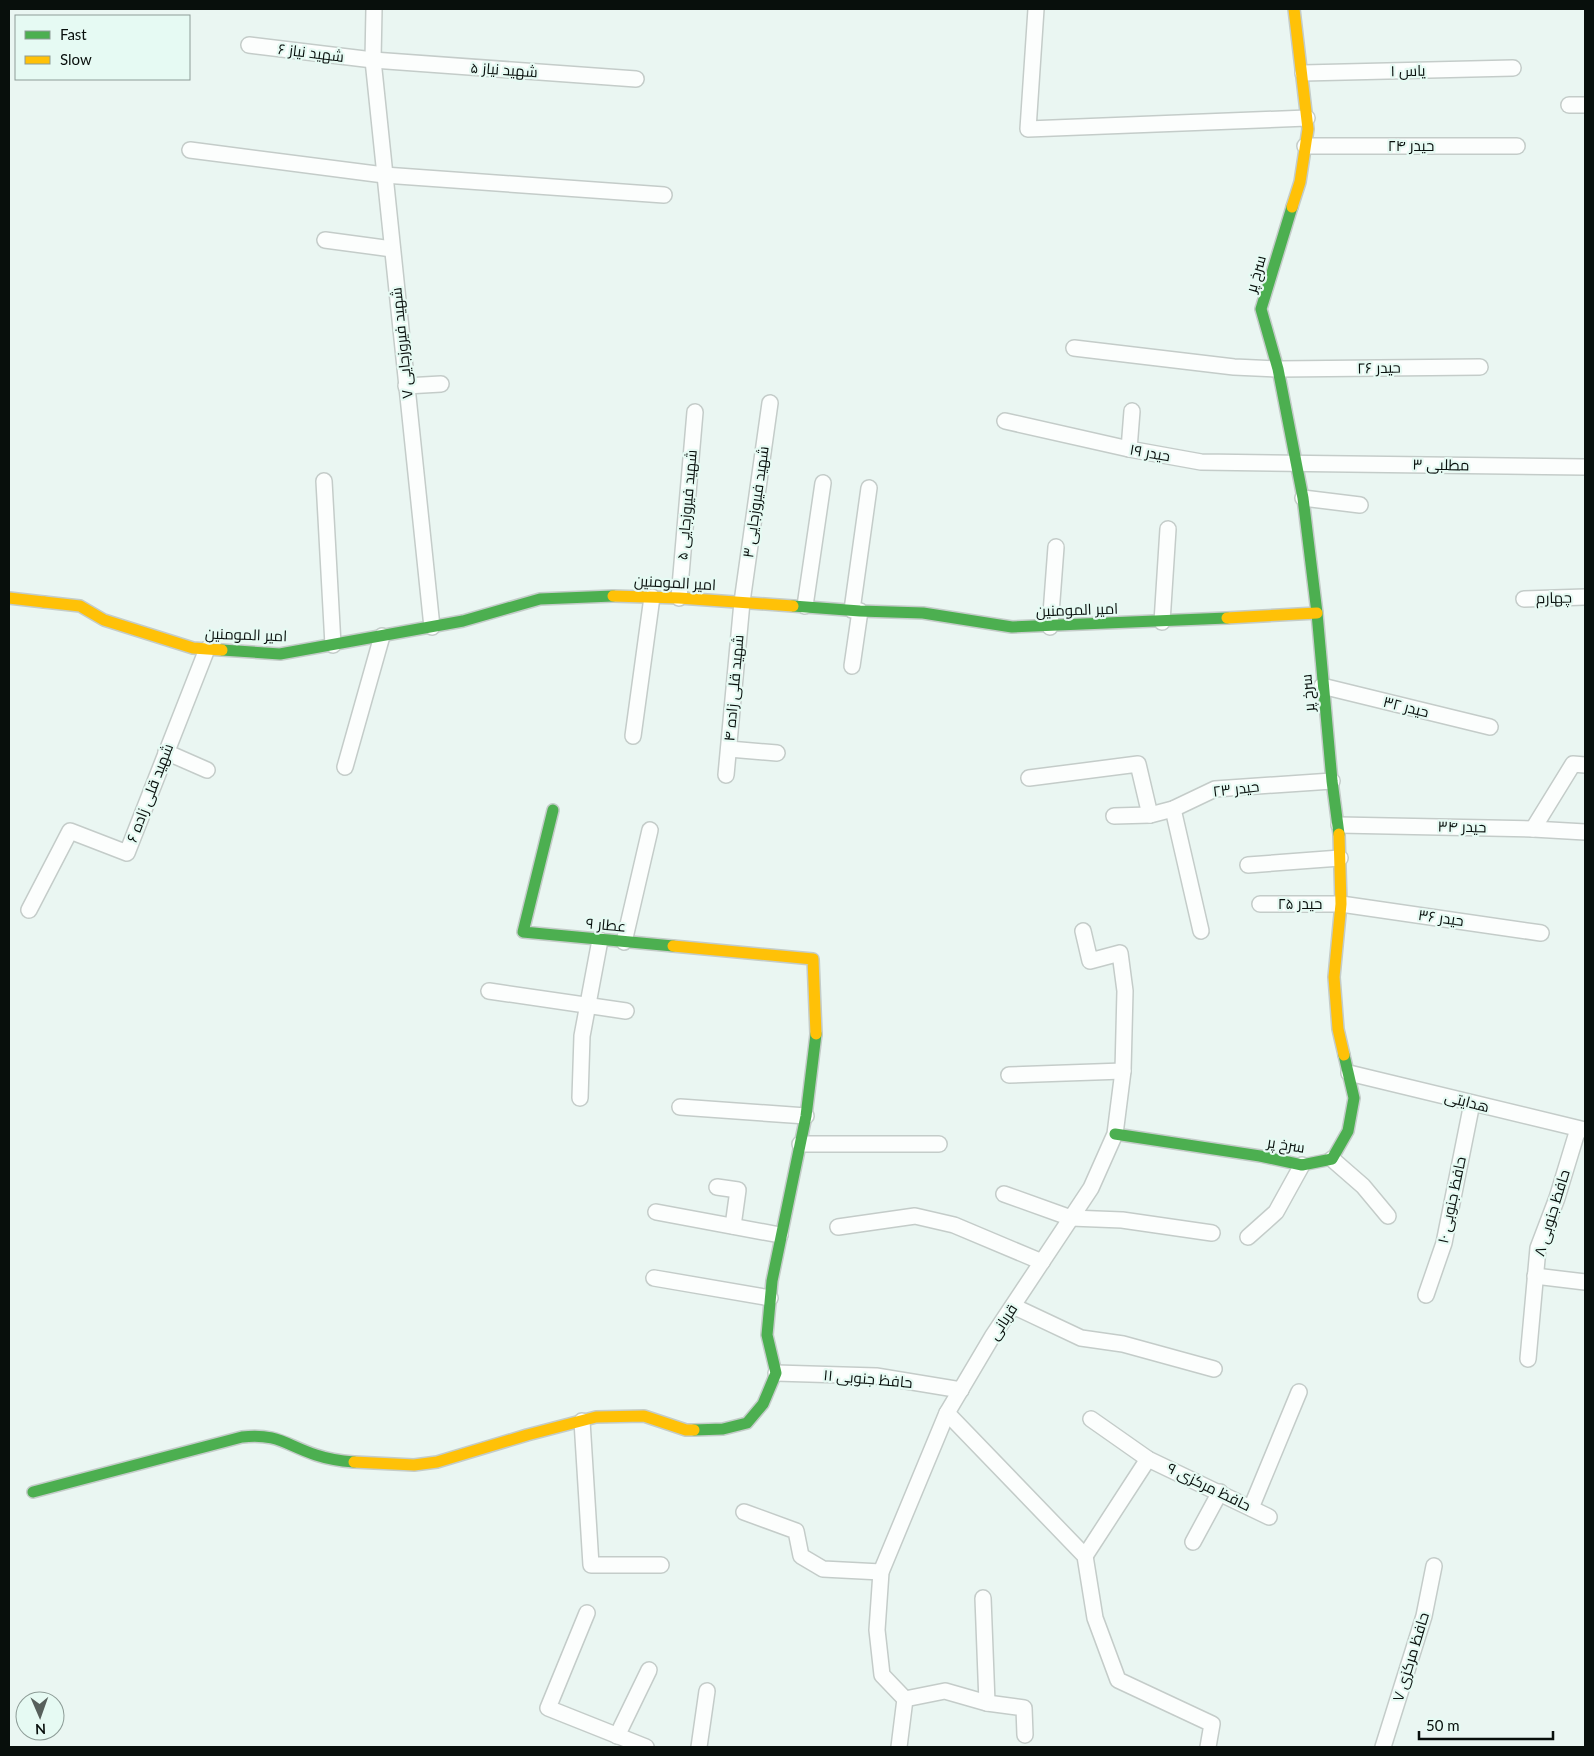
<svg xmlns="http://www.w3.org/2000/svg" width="1594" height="1756" font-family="Lato,Cairo,sans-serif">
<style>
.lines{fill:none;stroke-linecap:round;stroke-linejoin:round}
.street-casing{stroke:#c4ccc9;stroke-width:18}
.fast-casing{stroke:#c4ccc9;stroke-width:14}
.slow-casing{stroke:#c4ccc9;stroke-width:14}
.street{stroke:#fcfefd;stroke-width:15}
.fast{stroke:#4caf50;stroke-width:11}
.slow{stroke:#ffc107;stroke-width:11}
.labels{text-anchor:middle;stroke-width:4.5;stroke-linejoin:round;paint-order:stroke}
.street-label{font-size:15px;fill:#080f0c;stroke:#e6faf3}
</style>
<rect width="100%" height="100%" fill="#eaf6f2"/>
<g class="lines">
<g class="street-casing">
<g id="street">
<polyline points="374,9 373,60 432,627"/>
<polyline points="1036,9 1028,129 1307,118"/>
<polyline points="249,45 373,60 636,79"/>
<polyline points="1303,73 1513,68"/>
<polyline points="1569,105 1585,105"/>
<polyline points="1305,146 1517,146"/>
<polyline points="190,150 384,175 664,195"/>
<polyline points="325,240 392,249"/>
<polyline points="1074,348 1234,367 1278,369 1480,367"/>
<polyline points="406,386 441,384"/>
<polyline points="1005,421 1129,449 1201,462 1585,467"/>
<polyline points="1129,449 1132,411"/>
<polyline points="324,481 333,645"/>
<polyline points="1303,498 1360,505"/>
<polyline points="679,598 695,412"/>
<polyline points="1524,599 1585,597"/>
<polyline points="805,606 823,483"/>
<polyline points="852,610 869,488"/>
<polyline points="1162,622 1168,529"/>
<polyline points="1050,627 1056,547"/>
<polyline points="852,666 860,611"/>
<polyline points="1322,686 1490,727"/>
<polyline points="633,736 652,597"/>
<polyline points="729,749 777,753"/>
<polyline points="166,752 207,770"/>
<polyline points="345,767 382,636"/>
<polyline points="726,775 742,602 770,403"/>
<polyline points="1029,778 1138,764 1150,815"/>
<polyline points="1173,809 1201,931"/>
<polyline points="1114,816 1150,815 1173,809 1215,789 1332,781"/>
<polyline points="1339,825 1533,829 1585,832"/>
<polyline points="1533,829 1573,764 1585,765"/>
<polyline points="1248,865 1340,858"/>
<polyline points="1260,904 1341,904 1541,933"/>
<polyline points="29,910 70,831 127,853 207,649"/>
<polyline points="624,942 650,830"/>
<polyline points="489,991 626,1011"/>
<polyline points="1349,1073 1585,1130"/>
<polyline points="1009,1075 1123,1071"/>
<polyline points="580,1098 582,1036 600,940"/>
<polyline points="680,1107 806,1116"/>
<polyline points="800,1144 939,1144"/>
<polyline points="1332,1159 1363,1186 1388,1216"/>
<polyline points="717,1187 738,1190 733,1226"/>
<polyline points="1004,1194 1071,1218 1122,1220 1212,1233"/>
<polyline points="656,1212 780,1235"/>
<polyline points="838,1227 915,1216 954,1225 1042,1262"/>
<polyline points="1248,1237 1276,1212 1302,1165"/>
<polyline points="1535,1276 1585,1282"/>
<polyline points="654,1278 770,1298"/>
<polyline points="1426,1295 1444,1243 1472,1103"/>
<polyline points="1013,1306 1081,1338 1123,1344 1214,1369"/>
<polyline points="1528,1359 1538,1248 1557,1198 1578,1129"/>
<polyline points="776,1373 876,1376 961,1390"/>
<polyline points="947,1413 1085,1556 1095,1618 1118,1680 1212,1724 1208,1747"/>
<polyline points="1091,1419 1148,1459 1269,1517"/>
<polyline points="582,1421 591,1565 661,1565"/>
<polyline points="1251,1508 1299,1392"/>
<polyline points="744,1512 796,1531 801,1556 823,1569 881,1572"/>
<polyline points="1193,1542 1220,1492"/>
<polyline points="1085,1556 1148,1459"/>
<polyline points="983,1598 987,1703"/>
<polyline points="587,1613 548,1708 646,1747"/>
<polyline points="905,1699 945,1691 987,1703 1024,1708 1025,1735"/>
<polyline points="617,1736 649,1670"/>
<polyline points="699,1747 707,1691"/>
<polyline points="899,1747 905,1699 882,1675 877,1630 881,1572 947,1413 992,1337 1091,1188 1115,1134 1123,1071 1125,991 1120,953 1090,961 1083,931"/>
<polyline points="1383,1747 1424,1616 1434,1566"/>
</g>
</g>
<g class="fast-casing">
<g id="fast">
<polyline points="1292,207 1261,309 1278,369 1303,498 1317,613 1332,781 1339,834"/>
<polyline points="793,606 860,611 923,613 1012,627 1227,618"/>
<polyline points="222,650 280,654 463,621 540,599 613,596"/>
<polyline points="553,810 523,932 673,946"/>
<polyline points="1115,1134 1260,1156 1302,1165 1332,1159 1348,1131 1354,1098 1344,1055"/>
<polyline points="694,1430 723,1429 747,1423 763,1404 776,1373 767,1335 772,1281 806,1116 816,1034"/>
<path d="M33,1492L242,1437C277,1433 286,1445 316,1455C328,1459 341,1461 354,1462"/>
</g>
</g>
<g class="slow-casing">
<g id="slow">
<polyline points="1292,207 1300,182 1308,129 1294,9"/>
<polyline points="613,596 679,598 793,606"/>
<polyline points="9,598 44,602"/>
<polyline points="44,602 80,606 104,620 193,648 222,650"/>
<polyline points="1227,618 1317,613"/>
<polyline points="1339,834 1341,904 1334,977 1338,1029 1344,1055"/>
<polyline points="673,946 813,959 816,1034"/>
<polyline points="354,1462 414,1465 437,1462 527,1435 596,1417 644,1416 686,1430 694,1430"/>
</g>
</g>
<use href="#street" class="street"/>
<use href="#fast" class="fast"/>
<use href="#slow" class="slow"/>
</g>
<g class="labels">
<g class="street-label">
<text transform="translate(311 53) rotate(7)" y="5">شهید نیاز ۶</text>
<text transform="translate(504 70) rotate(4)" y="5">شهید نیاز ۵</text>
<text transform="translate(1408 71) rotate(-1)" y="5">یاس ۱</text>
<text x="1411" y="151">حیدر ۲۴</text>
<text transform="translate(1256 274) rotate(-74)" y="5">سرخ پر</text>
<text transform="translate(402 343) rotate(-96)" y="5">شهید فیروزجایی ۷</text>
<text transform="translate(1379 368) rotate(-1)" y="5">حیدر ۲۶</text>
<text transform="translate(1150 453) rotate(10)" y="5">حیدر ۱۹</text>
<text transform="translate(1441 465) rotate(1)" y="5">مطلبی ۳</text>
<text transform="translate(756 502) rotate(-82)" y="5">شهید فیروزجایی ۳</text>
<text transform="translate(687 505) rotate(-85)" y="5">شهید فیروزجایی ۵</text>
<text transform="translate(675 583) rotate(3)" y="5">امیر المومنین</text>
<text transform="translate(1554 598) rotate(-1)" y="5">چهارم</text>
<text transform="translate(1077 610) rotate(-2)" y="5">امیر المومنین</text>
<text transform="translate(246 635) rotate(2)" y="5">امیر المومنین</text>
<text transform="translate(734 688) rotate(-85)" y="5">شهید قلی زاده ۴</text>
<text transform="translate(1308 693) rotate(-95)" y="5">سرخ پر</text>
<text transform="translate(1406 707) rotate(14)" y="5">حیدر ۳۲</text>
<text transform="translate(1236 789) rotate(-7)" y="5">حیدر ۲۳</text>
<text transform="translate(150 793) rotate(-69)" y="5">شهید قلی زاده ۶</text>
<text transform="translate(1462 827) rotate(1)" y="5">حیدر ۳۴</text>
<text x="1300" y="909">حیدر ۲۵</text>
<text transform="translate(1441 918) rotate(8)" y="5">حیدر ۳۶</text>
<text transform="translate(606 925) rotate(5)" y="5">عطار ۹</text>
<text transform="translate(1467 1102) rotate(14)" y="5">هدایتی</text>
<text transform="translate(1286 1145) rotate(9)" y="5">سرخ پر</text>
<text transform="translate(1452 1200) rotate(-78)" y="5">حافظ جنوبی ۱۰</text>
<text transform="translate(1552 1213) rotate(-73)" y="5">حافظ جنوبی ۸</text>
<text transform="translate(1003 1322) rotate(-57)" y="5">قربانی</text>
<text transform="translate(868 1379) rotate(5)" y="5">حافظ جنوبی ۱۱</text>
<text transform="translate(1209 1487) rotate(26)" y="5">حافظ مرکزی ۹</text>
<text transform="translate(1411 1657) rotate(-73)" y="5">حافظ مرکزی ۷</text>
</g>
</g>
<rect width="1594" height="1756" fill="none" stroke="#080f0c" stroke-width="20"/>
<rect x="15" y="15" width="175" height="65" fill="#e6faf3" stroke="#8d9c97"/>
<rect x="25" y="31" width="25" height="8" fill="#4caf50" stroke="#8d9c97"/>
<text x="60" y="40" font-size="15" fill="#080f0c">Fast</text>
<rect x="25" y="56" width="25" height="8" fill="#ffc107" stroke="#8d9c97"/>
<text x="60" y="65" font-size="15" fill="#080f0c">Slow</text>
<g transform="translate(40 1716) rotate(178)"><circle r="24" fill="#e6faf3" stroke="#8d9c97"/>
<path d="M0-4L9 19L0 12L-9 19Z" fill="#57605c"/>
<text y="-8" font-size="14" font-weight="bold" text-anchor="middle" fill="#080f0c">N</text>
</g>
<path d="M1419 1731v8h134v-8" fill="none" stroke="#080f0c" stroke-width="2.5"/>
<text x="1426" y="1731" font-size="15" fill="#080f0c" stroke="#e6faf3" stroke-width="4" paint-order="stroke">50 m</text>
</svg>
